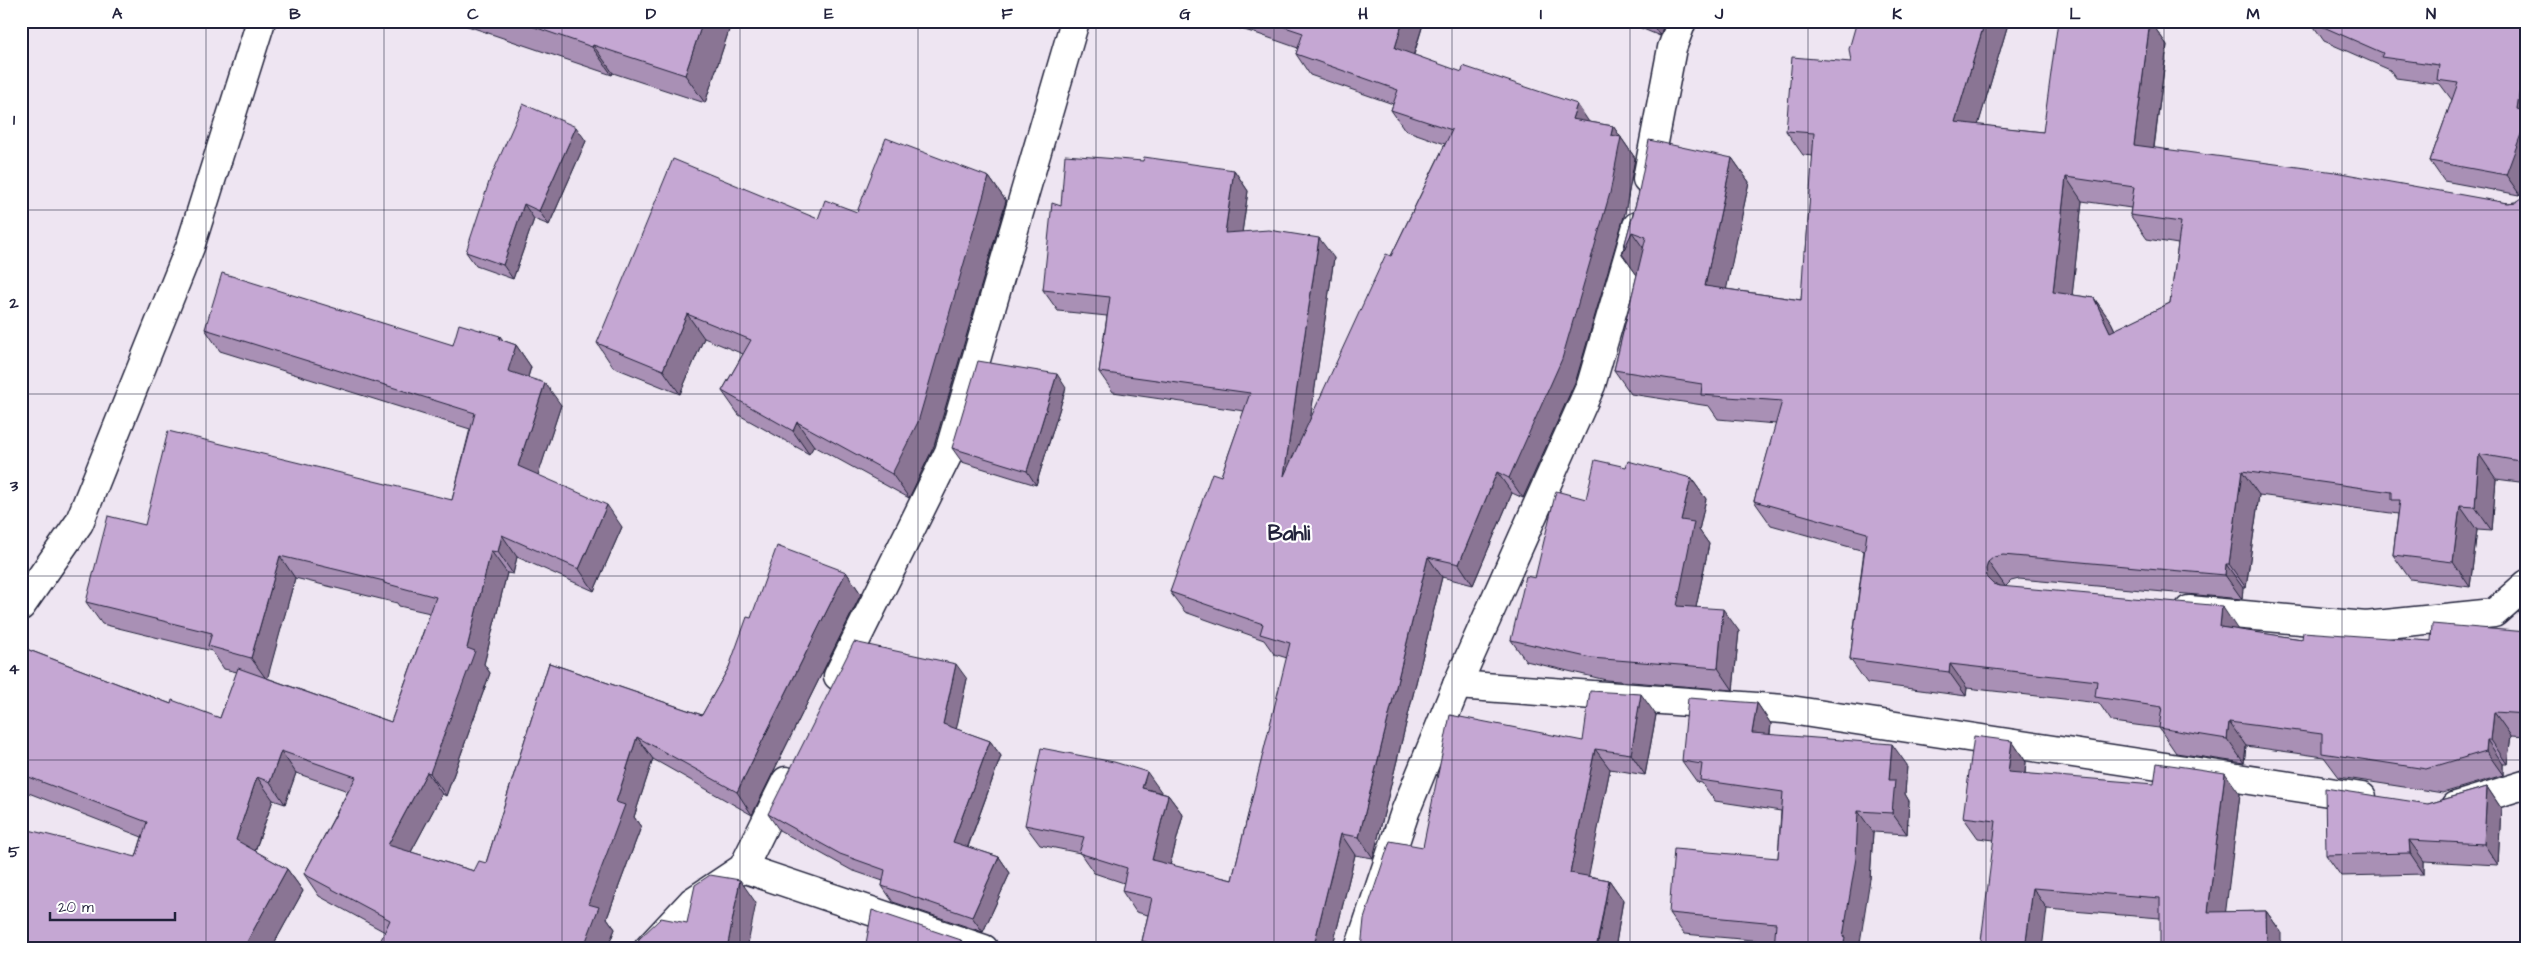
<svg xmlns="http://www.w3.org/2000/svg" width="2548" height="970" font-family="'Architects Daughter',sans-serif">
<style>
.lines{fill:none;stroke-linecap:round;stroke-linejoin:round}
.minor-casing{stroke:#22223b;stroke-width:31}
.tertiary-casing{stroke:#22223b;stroke-width:31}
.minor{stroke:#fff;stroke-width:28}
.tertiary{stroke:#fff;stroke-width:28}
.wall{fill:#a990b5;stroke:#22223b;fill-rule:evenodd}
.shaded-wall{fill:#8a7594;stroke:#22223b}
.building{fill:#c5a7d3;stroke:#22223b;fill-rule:evenodd}
.grid{fill:none;stroke:#22223b;stroke-width:1;stroke-opacity:0.55}
.labels{text-anchor:middle;stroke-width:4.5;stroke-linejoin:round;paint-order:stroke}
.quarter-label{font-size:21px;font-weight:bold;fill:#22223b;stroke:#fff}
.neatline{fill:none;stroke:#22223b;stroke-width:2}
.grid-label{font-size:16px;text-anchor:middle;font-weight:bold;fill:#22223b}
</style>
<rect width="100%" height="100%" fill="#eee5f2"/>
<filter id="ink" filterUnits="userSpaceOnUse"><feTurbulence type="fractalNoise" baseFrequency=".02" numOctaves="2"/><feDisplacementMap in="SourceGraphic" scale="10" xChannelSelector="R" yChannelSelector="G"/><feConvolveMatrix kernelMatrix="1 2 1 2 8 2 1 2 1" color-interpolation-filters="sRGB"/></filter>
<g filter="url(#ink)">
<g class="lines">
<g class="minor-casing">
<g id="minor">
<polyline points="21,606 79,523 190,247 261,21"/>
<polyline points="2189,610 2366,626 2494,613 2527,584"/>
<polyline points="838,676 949,452 1075,21"/>
<polyline points="1457,685 1784,709 2362,797"/>
<polyline points="2456,806 2527,784"/>
<polyline points="743,868 984,949"/>
<polyline points="648,949 692,902 743,868 786,781"/>
</g>
</g>
<g class="tertiary-casing">
<g id="tertiary">
<polyline points="1647,179 1672,48 1682,21"/>
<polyline points="1359,949 1405,812 1457,685 1591,385 1637,226"/>
</g>
</g>
<use href="#minor" class="minor"/>
<use href="#tertiary" class="tertiary"/>
</g>
<g class="wall">
<polygon points="453,21 732,21 705,103 613,73 612,75"/>
<polygon points="950,21 970,21 968,28"/>
<polygon points="1213,21 1424,21 1414,55 1589,122 1613,126 1635,158 1625,213 1576,380 1523,498 1512,493 1473,585 1442,577 1373,858 1355,855 1332,949 1148,949 1142,941 1148,915 1136,912 1122,891 1124,883 1094,873 1080,853 1040,845 1025,825 1162,793 1168,795 1183,815 1170,865 1232,880 1287,658 1274,654 1264,640 1185,612 1170,592 1221,476 1244,411 1113,392 1099,372 1107,316 1058,311 1043,290 1061,206 1234,170 1248,191 1242,232 1334,258 1310,420 1391,256 1445,144 1405,130 1391,110 1393,104 1310,75 1296,54 1298,48 1258,34"/>
<polygon points="1624,21 1665,21 1660,36"/>
<path d="M2150,21L2167,45L2154,148L2507,203L2516,202L2527,198V483L2496,479L2492,531L2477,530L2470,587L2410,579L2393,555L2398,514L2259,495L2246,588H2243L2242,599L2019,579L2011,581L2005,587L2238,630L2302,639L2431,641L2527,632V737L2511,736L2507,764H2503V775L2443,793L2339,777L2324,757L2246,746L2244,763L2176,753L2159,728L2112,722L2099,703L1967,688L1966,696L1867,683L1850,659L1864,551L1771,525L1754,501L1776,424L1718,419L1709,406L1631,394L1614,370L1637,275L1622,254L1638,196L1732,158L1749,182L1726,289L1801,300L1806,251L1813,156L1803,155L1786,131L1851,62L2008,24L1978,125L2043,132ZM2082,201L2131,208L2130,215L2147,239L2178,244L2170,303L2115,330L2111,322L2094,298L2072,295Z"/>
<polygon points="2310,21 2527,21 2520,195 2444,181 2430,161 2452,100 2440,84 2396,78 2390,70 2324,41"/>
<polygon points="586,141 549,225 534,219 513,279 476,266 466,252"/>
<polygon points="989,177 1006,201 934,446 909,498 814,446 809,454 739,415 722,391 743,354 704,338 680,394 613,367 597,343 818,219 857,212"/>
<path d="M205,329L453,345L504,341L516,345L531,367L528,377L561,405L538,475L622,527L594,591L517,557L513,574L507,573L484,664L490,673L446,796L442,794L411,852L474,871L486,863L549,663L702,715L729,667L751,618L846,572L861,594L752,815L653,759L634,817L641,827L607,918L615,929L607,949H377L385,932L319,896L304,874L348,791L296,773L285,804L273,800L255,851L287,869L303,891L271,949H21L136,857L142,837L21,790V647L171,704L220,718L237,672L224,669L212,651L102,624L86,602L145,525L452,500L470,429L220,351ZM295,578L397,603L399,606L430,613L391,722L267,678Z"/>
<polygon points="1066,388 1036,485 962,462 952,448"/>
<polygon points="1626,467 1691,478 1706,499 1699,530 1709,544 1696,607 1739,631 1733,690 1606,680 1526,661 1511,640 1535,578 1586,499"/>
<polygon points="967,679 956,729 990,741 1001,756 968,847 999,857 1010,873 983,932 893,902 882,886 883,881 851,870 779,830 768,814"/>
<polygon points="1757,703 1771,724 1770,735 1907,765 1905,794 1909,801 1907,834 1873,832 1870,879 1775,942 1684,934 1669,913 1778,858 1781,811 1715,801 1702,783 1697,782 1682,761"/>
<polygon points="1656,715 1645,775 1610,769 1588,876 1609,880 1623,900 1615,949 1361,949 1423,847 1583,741"/>
<polygon points="2012,741 2026,762 2025,774 2240,794 2225,912 2266,911 2281,932 2160,918 2047,909 1994,840 1978,838 1963,817"/>
<polygon points="2487,787 2501,808 2498,865 2424,861 2424,874 2341,876 2326,855 2428,804"/>
</g>
<g class="shaded-wall">
<polygon points="703,21 732,21 705,103 685,75"/>
<polygon points="963,21 970,21 968,28"/>
<polygon points="1403,21 1424,21 1409,69 1395,48"/>
<polygon points="1650,21 1665,21 1660,36"/>
<polygon points="1985,21 2006,21 2008,24 1972,146 1955,122"/>
<polygon points="2150,21 2167,45 2151,169 2134,145"/>
<polygon points="2527,39 2527,177 2520,195 2506,175 2517,109"/>
<polygon points="593,45 613,73 612,75 592,47"/>
<polygon points="1577,104 1591,125 1572,119"/>
<polygon points="1613,126 1635,158 1625,213 1576,380 1523,498 1509,478 1611,135"/>
<polygon points="576,127 586,141 549,225 539,211"/>
<polygon points="1732,158 1749,182 1722,310 1705,286"/>
<polygon points="1234,170 1248,191 1239,254 1225,233"/>
<polygon points="989,177 1006,201 934,446 909,498 892,474"/>
<polygon points="2066,177 2082,201 2070,316 2053,292"/>
<polygon points="524,204 534,219 513,279 503,265"/>
<polygon points="1632,232 1649,256 1639,278 1622,254"/>
<polygon points="1319,238 1334,258 1299,496 1284,476"/>
<polygon points="2094,298 2111,322 2127,356 2110,332"/>
<polygon points="687,314 704,338 680,394 663,370"/>
<polygon points="500,336 513,354 516,345 531,367 523,393 508,371 499,339"/>
<polygon points="1057,374 1066,388 1036,485 1027,471"/>
<polygon points="545,383 561,405 534,488 518,466"/>
<polygon points="2526,414 2527,415 2527,471 2519,461"/>
<polygon points="797,422 814,446 809,454 793,431"/>
<polygon points="2479,454 2496,479 2492,531 2475,507"/>
<polygon points="2242,471 2259,495 2246,588 2229,564"/>
<polygon points="1497,472 1512,493 1473,585 1459,564"/>
<polygon points="1691,478 1706,499 1699,530 1709,544 1692,627 1677,606 1681,520"/>
<polygon points="607,505 622,527 594,591 579,569"/>
<polygon points="2460,506 2477,530 2470,587 2453,562"/>
<polygon points="502,535 517,557 513,574 498,552"/>
<polygon points="491,551 507,573 484,664 490,673 446,796 430,773 467,648"/>
<polygon points="280,556 295,578 267,680 251,658"/>
<polygon points="1428,557 1442,577 1373,858 1359,837"/>
<polygon points="1988,562 2005,586 2003,593 2004,602 1987,578 1986,569"/>
<polygon points="2226,564 2243,588 2242,599 2225,575"/>
<polygon points="846,572 861,594 752,815 737,792"/>
<polygon points="2222,606 2238,630 2220,627"/>
<polygon points="1723,609 1739,631 1733,690 1718,668"/>
<polygon points="956,664 967,679 954,740 943,724"/>
<polygon points="1950,664 1967,688 1966,696 1949,672"/>
<polygon points="1641,694 1656,715 1645,775 1631,754"/>
<polygon points="1757,703 1771,724 1767,754 1752,733"/>
<polygon points="2494,712 2511,736 2507,764 2491,740"/>
<polygon points="2229,722 2246,746 2244,763 2227,739"/>
<polygon points="637,737 653,759 634,817 641,827 607,918 615,929 607,949 583,949 588,904 616,802"/>
<polygon points="2487,740 2503,764 2503,775 2486,751"/>
<polygon points="990,741 1001,756 964,857 953,842"/>
<polygon points="2012,741 2026,762 2023,793 2008,772"/>
<polygon points="1892,744 1907,765 1905,794 1909,801 1907,834 1892,813 1889,780"/>
<polygon points="1595,749 1610,769 1585,894 1570,873"/>
<polygon points="281,751 296,773 285,804 270,782"/>
<polygon points="427,772 442,794 403,867 388,845"/>
<polygon points="1147,772 1162,793 1142,788"/>
<polygon points="2225,773 2240,794 2223,933 2208,912"/>
<polygon points="257,777 273,800 251,862 236,840"/>
<polygon points="2487,787 2501,808 2498,865 2484,844"/>
<polygon points="1168,795 1183,815 1166,881 1152,860"/>
<polygon points="1858,811 1873,832 1870,879 1859,949 1843,949 1843,937"/>
<polygon points="1341,834 1355,855 1332,949 1313,949"/>
<polygon points="2409,840 2424,861 2424,874 2410,853"/>
<polygon points="999,857 1010,873 983,932 972,917"/>
<polygon points="287,869 303,891 271,949 243,949"/>
<polygon points="740,880 756,903 747,949 727,949"/>
<polygon points="1609,880 1623,900 1615,949 1597,949"/>
<polygon points="2033,888 2047,909 2042,949 2025,949"/>
<polygon points="2266,911 2281,932 2281,949 2267,949"/>
<polygon points="961,940 967,949 959,949"/>
</g>
<g class="building">
<polygon points="517,21 703,21 685,75 593,45 592,47"/>
<polygon points="1267,21 1403,21 1395,48 1462,72 1463,66 1577,104 1572,119 1613,126 1611,135 1621,137 1610,193 1562,359 1509,478 1497,472 1459,564 1428,557 1359,837 1341,834 1313,949 1175,949 1142,941 1152,898 1122,891 1127,868 1079,853 1084,837 1025,825 1041,748 1114,762 1147,772 1142,788 1168,795 1152,860 1232,880 1290,643 1260,634 1263,624 1170,592 1212,473 1221,476 1250,393 1099,372 1110,297 1043,290 1052,203 1061,206 1065,155 1143,161 1144,157 1234,170 1225,233 1269,230 1319,238 1284,476 1386,254 1391,256 1452,130 1391,110 1398,90 1296,54 1303,33"/>
<path d="M1857,21H1985L1955,122L2043,132L2058,21H2150L2134,145L2335,172L2507,203L2516,202L2522,198H2527V414H2526L2519,461L2479,454L2475,507L2460,506L2453,562L2393,555L2400,500H2392V492L2242,471L2229,564H2226L2225,575L2003,555L1994,557L1988,562L1986,569L1987,578L1993,584L2000,586L2222,606L2220,627L2302,639L2303,632L2431,641L2432,624L2527,632V714L2494,712L2491,740H2487L2486,751L2426,769L2322,753V734L2229,722L2227,739L2159,728L2162,707L2095,697L2097,681L1950,664L1949,672L1850,659L1867,533L1754,501L1782,401L1701,395L1702,384L1614,370L1646,237L1632,232L1622,254L1638,196L1649,140L1732,158L1705,286L1801,300L1804,251H1806L1814,133L1786,131L1792,57L1851,62L1849,49ZM2066,177L2134,187L2130,215L2181,222L2170,303L2110,332L2094,298L2053,292Z"/>
<polygon points="2310,21 2527,21 2527,39 2517,109 2527,112 2527,118 2506,175 2430,161 2458,83 2437,80 2439,65 2381,57 2383,53"/>
<polygon points="523,104 576,127 539,211 524,204 503,265 466,252 490,179"/>
<polygon points="886,138 989,177 918,422 892,474 797,422 793,431 722,391 751,340 687,314 663,370 597,343 673,159 818,219 825,200 857,212"/>
<polygon points="222,273 453,345 459,324 500,336 499,339 516,345 508,371 545,383 518,466 607,505 579,569 502,535 498,552 491,551 467,648 475,651 430,773 427,772 388,845 474,871 479,861 486,863 549,663 702,715 729,667 747,617 751,618 777,546 846,572 737,792 637,737 616,802 625,805 588,904 599,907 583,949 377,949 390,920 304,874 356,777 281,751 270,782 257,777 236,840 287,869 243,949 37,949 25,946 25,949 21,949 21,828 136,857 147,822 21,774 21,647 171,704 172,700 220,718 238,668 391,722 436,597 384,583 384,581 280,556 251,658 208,646 212,633 86,602 108,516 145,525 168,431 452,500 475,413 205,329"/>
<polygon points="978,361 1057,374 1027,471 952,448"/>
<polygon points="1595,460 1626,467 1628,461 1691,478 1681,520 1694,522 1677,606 1723,609 1718,668 1591,658 1511,640 1526,576 1535,578 1556,491 1586,499"/>
<polygon points="854,642 956,664 943,724 990,741 953,842 999,857 972,917 882,886 885,870 840,854 768,814"/>
<polygon points="1590,691 1641,694 1631,754 1595,749 1570,873 1609,880 1596,949 1598,949 1361,949 1364,919 1390,841 1423,847 1450,715 1583,741"/>
<polygon points="1688,698 1757,703 1752,733 1892,744 1889,780 1895,780 1892,813 1858,811 1856,858 1843,937 1845,937 1843,949 1774,949 1776,923 1669,913 1674,849 1778,858 1783,792 1700,780 1702,764 1682,761"/>
<polygon points="1974,736 2012,741 2008,772 2154,784 2157,763 2225,773 2208,912 2266,911 2267,949 2160,949 2160,898 2033,888 2025,949 1980,949 1996,821 1963,817"/>
<polygon points="2487,787 2484,844 2409,840 2410,853 2326,855 2325,788 2428,804"/>
<polygon points="710,875 740,880 727,949 637,949 639,939 661,918 687,923 695,885"/>
<polygon points="872,910 961,940 959,949 865,949"/>
</g>
</g>
<path class="grid" d="M206,21V949M384,21V949M562,21V949M740,21V949M918,21V949M1096,21V949M1274,21V949M1452,21V949M1630,21V949M1808,21V949M1986,21V949M2164,21V949M2342,21V949M21,210H2527M21,394H2527M21,576H2527M21,760H2527"/>
<g class="labels">
<g class="quarter-label">
<text x="1289" y="540">Bahli</text>
</g>
</g>
<rect width="2548" height="970" fill="none" stroke="#fff" stroke-width="55"/>
<path d="M50 912v8h125v-8" fill="none" stroke="#22223b" stroke-width="2.5"/>
<text x="58" y="912" font-size="15" fill="#22223b" stroke="#ffffff" stroke-width="4" paint-order="stroke">20 m</text>
<rect x="28" y="28" width="2492" height="914" class="neatline"/>
<g class="grid-label">
<text x="117" y="19">A</text>
<text x="295" y="19">B</text>
<text x="473" y="19">C</text>
<text x="651" y="19">D</text>
<text x="829" y="19">E</text>
<text x="1007" y="19">F</text>
<text x="1185" y="19">G</text>
<text x="1363" y="19">H</text>
<text x="1541" y="19">I</text>
<text x="1719" y="19">J</text>
<text x="1897" y="19">K</text>
<text x="2075" y="19">L</text>
<text x="2253" y="19">M</text>
<text x="2431" y="19">N</text>
<text x="14" y="125">1</text>
<text x="14" y="308">2</text>
<text x="14" y="491">3</text>
<text x="14" y="674">4</text>
<text x="14" y="857">5</text>
</g>
</svg>
